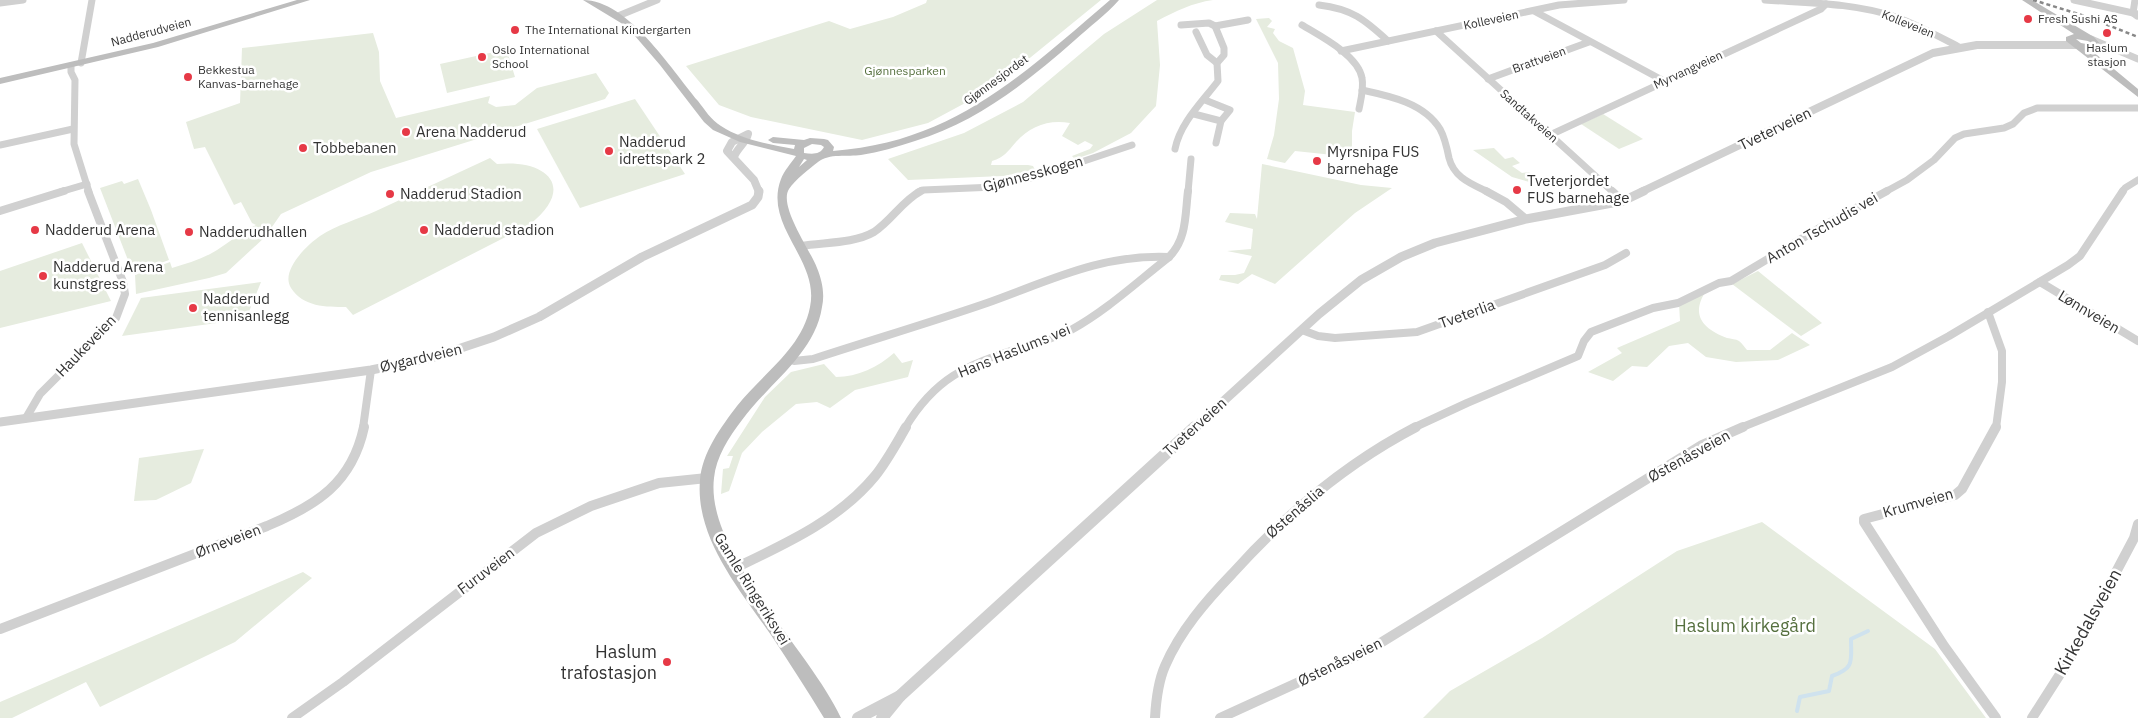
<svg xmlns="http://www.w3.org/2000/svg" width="2138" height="718" font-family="'IBM Plex Sans',sans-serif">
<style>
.green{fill:#e6ecdf}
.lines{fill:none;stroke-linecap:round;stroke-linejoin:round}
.stream{stroke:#cfe2ee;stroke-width:4}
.minor-far2{stroke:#d0d0d0;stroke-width:7}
.minor-far1{stroke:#d0d0d0;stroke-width:8}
.minor{stroke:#d0d0d0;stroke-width:10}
.tertiary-far2{stroke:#d0d0d0;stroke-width:8}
.tertiary-far1{stroke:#d0d0d0;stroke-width:9}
.tertiary{stroke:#d0d0d0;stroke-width:12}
.secondary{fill:#bdbdbd;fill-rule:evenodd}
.rail{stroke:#888;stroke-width:2.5;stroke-dasharray:4 3;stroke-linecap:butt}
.poi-dot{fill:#e63946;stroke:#fff;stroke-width:2}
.labels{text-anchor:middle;stroke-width:5;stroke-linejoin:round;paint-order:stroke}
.far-poi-label{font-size:12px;fill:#333;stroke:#fff;text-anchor:start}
.far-street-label{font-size:12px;fill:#333;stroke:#fff}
.far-park-label{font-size:12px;fill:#56703f;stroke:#fff}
.street-label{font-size:15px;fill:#333;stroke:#fff}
.poi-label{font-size:15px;fill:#333;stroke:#fff;text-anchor:start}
.near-street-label{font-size:18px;fill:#333;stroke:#fff}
.near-park-label{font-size:18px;fill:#56703f;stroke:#fff}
.near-poi-label{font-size:18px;fill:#333;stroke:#fff;text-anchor:end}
</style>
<rect width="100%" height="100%" fill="#fff"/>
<g class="green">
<polygon points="927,0 1101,0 993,88 928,123 862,140 751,117 719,105 686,66 829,21 850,29 893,17 926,3"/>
<path d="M1157,0H1213C1192,3 1176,11 1157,21L1160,65L1156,106L1131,133L1093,153L1075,159L1072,156L1090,149L1093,145L1085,141L1078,145L1062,136L1070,123C1049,119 1030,126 1016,142C1007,152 1005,157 992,161L991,165H1028L1033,166L1035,170L1003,176L908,180L888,159L964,133L1023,102L1104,34Z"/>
<polygon points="1269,18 1272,21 1267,27 1275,29 1273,33 1279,41 1293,48 1305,91 1303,105 1355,112 1352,131 1352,157 1295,151 1285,163 1267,159 1274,135 1279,99 1278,63 1256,19"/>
<path d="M373,33L379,52L380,81L396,118L490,96L488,103L496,107L515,105L537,88L596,73L609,93L605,99L371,172L281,214L265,237L226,273L209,278L136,294L135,275L170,262L172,268C188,263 206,258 220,248C234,239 239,233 256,225L252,223L241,202L234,205L205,147L194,149L186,122L240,103L242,48Z"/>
<polygon points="512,48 513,52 508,54 515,77 447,93 440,64"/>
<polygon points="635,99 685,174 580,208 537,129"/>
<polygon points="1603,114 1643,139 1619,149 1581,124"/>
<polygon points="1494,148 1505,159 1513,157 1520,163 1512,166 1522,173 1529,172 1537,178 1538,181 1533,183 1512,177 1473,150"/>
<path d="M490,158L497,164C548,159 577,188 529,225L353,315L346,307C326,307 303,307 291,288C280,271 307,245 320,236C337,225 358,219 376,211C414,193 452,176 490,158Z"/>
<polygon points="1262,164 1361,185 1392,188 1355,213 1275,284 1252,274 1238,284 1219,280 1221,275 1235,275 1244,273 1252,256 1227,251 1251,249 1253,229 1225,222 1230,213 1255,214 1257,219"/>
<polygon points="138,179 151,210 169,260 133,273 100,188 122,181 124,184"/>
<polygon points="82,243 111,301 0,328 0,271"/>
<polygon points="1758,271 1822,323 1801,336 1732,284"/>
<polygon points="261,282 246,319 122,336 141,298"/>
<path d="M1706,291C1690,315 1703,329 1727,338C1731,339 1736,339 1739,341C1742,343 1745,348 1747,350H1770L1792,333L1810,345L1778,360L1736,362L1706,357L1688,343L1669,346L1647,367L1632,366L1613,381L1588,372L1622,353L1617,348L1680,321L1679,303Z"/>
<path d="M894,353L902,363L913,360L908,377L855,390L830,408L817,402L796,404L762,432L742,453L729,491L721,494L723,469L729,468L733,456H727L765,397L791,372L824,364L836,377C858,377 878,367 894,353Z"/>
<polygon points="204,449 191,483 156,500 134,501 139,458"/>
<polygon points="1762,522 1935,649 1986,718 1423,718 1450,691 1542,638 1677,551"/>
<polygon points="303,572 312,578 235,642 100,707 86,682 12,718 0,718 0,702"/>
</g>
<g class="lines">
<path class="stream" d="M1797,711L1800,697L1829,691L1832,676C1855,668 1851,661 1851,639L1868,631"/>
<g class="minor-far2">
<path d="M1765,0C1809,3 1854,3 1896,17C1918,25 1938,36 1959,47"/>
<polyline points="2074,0 2138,14"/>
<polyline points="2135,0 2133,13 2137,16"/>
<polyline points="0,3 23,0"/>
<path d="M1319,5C1352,9 1364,19 1388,41"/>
<polyline points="1534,11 1664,81"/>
<polyline points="618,16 657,0"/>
<polyline points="1181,25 1209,23 1215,26"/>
<path d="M1302,25C1320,36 1358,55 1362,78C1364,88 1361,99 1359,109"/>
<polyline points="1436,31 1613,192"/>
<polyline points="1196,32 1207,55 1217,63"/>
<polyline points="2091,39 2138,59"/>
<polyline points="1341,51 1559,5 1624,0"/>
<polyline points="81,63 92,0"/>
<polyline points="71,66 71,72 75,80 74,144 89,192"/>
<polyline points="1488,79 1589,42"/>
<path d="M1362,90C1390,96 1424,103 1440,129C1445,138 1447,148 1449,158C1454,178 1472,184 1488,192"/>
<polyline points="1205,100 1230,110 1221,121 1216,143"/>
<polyline points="1194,114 1221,121"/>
<polyline points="1550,135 1821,9 1826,4"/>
<polyline points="0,145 73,129"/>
<path d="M1175,149C1180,123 1202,102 1218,81L1217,63L1224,55V48L1215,26L1248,20"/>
<polyline points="60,192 87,184"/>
<polyline points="918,192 923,190 995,187 1042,175 1132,145"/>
<polyline points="1188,192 1191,159"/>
<polyline points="1885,192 1907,180 1934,160 1955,138 1964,134 2004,128 2013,124 2024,113 2037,108 2138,108"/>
<polyline points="2122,192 2125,188 2138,180"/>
</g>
<g class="minor-far1">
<polyline points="1486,191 1506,202 1526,219"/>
<polyline points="1612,191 1623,201"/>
<polyline points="0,211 64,191"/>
<path d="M801,246C824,242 853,244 874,232C892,220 902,201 921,191"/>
<polyline points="2040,282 2138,341"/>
<polyline points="1988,312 2002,351 2002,382 1996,428"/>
<polyline points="1302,330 1318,336 1335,338 1417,332 1605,265 1626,253"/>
<path d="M787,359L794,361L813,359C871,340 929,323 987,303C1049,281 1101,254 1169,257"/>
<polyline points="26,418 40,394 116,318 125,294 123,282 88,191"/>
<polyline points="363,428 371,370"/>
<path d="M905,428C935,378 966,365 1020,348C1037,343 1055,338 1071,330C1107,310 1137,282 1169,257C1187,239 1185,215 1188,191"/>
<polyline points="1413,428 1467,403 1578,356 1584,341 1591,332 1653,308 1678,303 1719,283 1731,281 1823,226 1887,191"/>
<polyline points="1740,428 1892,367 1949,336 2068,265 2080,256 2123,191"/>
</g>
<g class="minor">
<path d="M735,568C785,544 839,520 875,476C887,461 896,444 906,427"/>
<path d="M0,629L267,526C317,505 352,483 364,427"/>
<polyline points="292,718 343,682 536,533 591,506 659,483 707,478"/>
<path d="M1155,718C1156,700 1158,682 1165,666C1180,631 1206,601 1232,574C1285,515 1345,464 1416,427"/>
<polyline points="1220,718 1369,650 1702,445 1743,427"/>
<polyline points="1996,718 1944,646 1864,522 1864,519 1955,495 1962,489 1996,427"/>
<polyline points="2032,718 2071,657 2134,538 2138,524"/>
</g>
<g class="tertiary-far2">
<path d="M734,157C737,148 746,143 748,134L732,142L727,151L754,180L759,192"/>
<polyline points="1641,192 1933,53 1977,45 2076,45"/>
</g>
<g class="tertiary-far1">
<polyline points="0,422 371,370 431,358 494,337 539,317 642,257 752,205 758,197 759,191"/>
<polyline points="1194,428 1319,314 1361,280 1401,257 1435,243 1526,219 1623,201 1644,191"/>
</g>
<g class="tertiary">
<polyline points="900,696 1195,427"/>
<polyline points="858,718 900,696 882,718"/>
</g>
<g class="secondary">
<polygon points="297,0 310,0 158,47 0,84 0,78 153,43"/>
<path d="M583,0C628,0 671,69 698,101C705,110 711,120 721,126C742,140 769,144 794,149L795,145L773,143L768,140L773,137L804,140L810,138L824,139L828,140L834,147L833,151C954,142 1022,75 1110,0H1119C1106,15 1089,27 1075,40C1026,83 977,122 915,141C897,147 879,152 861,155C848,157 829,153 818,162C809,169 795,180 789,189C778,206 811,251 817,268C822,280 825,294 822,307C815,354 768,384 742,420C729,437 716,457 714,478C705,553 810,650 841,718H824C807,690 789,662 771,635C740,590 695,538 700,480C702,453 721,427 737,406C762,374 802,349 810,307C820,260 763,226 781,179C784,171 791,163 796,156L740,142L713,130L704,122L660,65L635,36L621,23ZM812,144L821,145L824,147C820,155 812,154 804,153V148ZM804,159L807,160L799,167Z"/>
<path d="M2022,0H2032L2094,37L2102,46L2091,50L2138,89V97L2066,41V37L2074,34ZM2076,39L2088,41L2091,45L2081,43Z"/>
</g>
<polyline class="rail" points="2033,0 2085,16 2138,37"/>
</g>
<g class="poi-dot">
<circle cx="2028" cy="19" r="5"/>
<circle cx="515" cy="30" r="5"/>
<circle cx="2107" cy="33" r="5"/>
<circle cx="482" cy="57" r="5"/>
<circle cx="188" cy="77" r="5"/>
<circle cx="406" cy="132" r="5"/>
<circle cx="303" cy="148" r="5"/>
<circle cx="609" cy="151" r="5"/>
<circle cx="1317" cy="161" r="5"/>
<circle cx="1517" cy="190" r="5"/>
<circle cx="390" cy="194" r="5"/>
<circle cx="35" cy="230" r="5"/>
<circle cx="424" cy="230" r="5"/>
<circle cx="189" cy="232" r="5"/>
<circle cx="43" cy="276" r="5"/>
<circle cx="193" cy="308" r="5"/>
<circle cx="667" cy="662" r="5"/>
</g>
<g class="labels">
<g class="far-poi-label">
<text x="2038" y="23">Fresh Sushi AS</text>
<text x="525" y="34">The International Kindergarten</text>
<text x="2107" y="52" text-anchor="middle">Haslum<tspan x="2107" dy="14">stasjon</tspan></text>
<text x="492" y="54">Oslo International<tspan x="492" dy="14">School</tspan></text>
<text x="198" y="74">Bekkestua<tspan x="198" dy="14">Kanvas-barnehage</tspan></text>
</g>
<g class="far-street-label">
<text transform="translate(1491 20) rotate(-12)" y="4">Kolleveien</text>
<text transform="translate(1908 24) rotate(22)" y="4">Kolleveien</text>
<text transform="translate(151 32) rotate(-15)" y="4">Nadderudveien</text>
<text transform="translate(1539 60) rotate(-20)" y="4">Brattveien</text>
<text transform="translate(1688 70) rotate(-25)" y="4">Myrvangveien</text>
<text transform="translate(996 80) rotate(-36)" y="4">Gjønnesjordet</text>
<text transform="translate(1529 116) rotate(42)" y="4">Sandtakveien</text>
</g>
<g class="far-park-label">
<text x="905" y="75">Gjønnesparken</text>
</g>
<g class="street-label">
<text transform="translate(1775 129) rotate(-26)" y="5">Tveterveien</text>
<text transform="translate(1033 174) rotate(-15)" y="5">Gjønnesskogen</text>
<text transform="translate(1822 228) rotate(-30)" y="5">Anton Tschudis vei</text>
<text transform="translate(2089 312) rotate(31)" y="5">Lønnveien</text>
<text transform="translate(1467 314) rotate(-20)" y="5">Tveterlia</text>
<text transform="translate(86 346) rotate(-46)" y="5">Haukeveien</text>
<text transform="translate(1014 351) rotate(-22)" y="5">Hans Haslums vei</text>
<text transform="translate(421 358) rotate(-13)" y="5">Øygardveien</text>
<text transform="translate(1195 427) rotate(-42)" y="5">Tveterveien</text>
<text transform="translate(1689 456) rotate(-29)" y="5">Østenåsveien</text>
<text transform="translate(1918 503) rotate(-16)" y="5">Krumveien</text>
<text transform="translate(1295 512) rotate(-41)" y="5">Østenåslia</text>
<text transform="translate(228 541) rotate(-21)" y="5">Ørneveien</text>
<text transform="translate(486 571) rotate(-37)" y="5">Furuveien</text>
<text transform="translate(752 589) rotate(58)" y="5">Gamle Ringeriksvei</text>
<text transform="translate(1340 662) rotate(-26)" y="5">Østenåsveien</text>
</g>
<g class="poi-label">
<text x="416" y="137">Arena Nadderud</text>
<text x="619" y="147">Nadderud<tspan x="619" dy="17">idrettspark 2</tspan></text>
<text x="313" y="153">Tobbebanen</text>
<text x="1327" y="157">Myrsnipa FUS<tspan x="1327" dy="17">barnehage</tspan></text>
<text x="1527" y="186">Tveterjordet<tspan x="1527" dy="17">FUS barnehage</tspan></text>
<text x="400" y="199">Nadderud Stadion</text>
<text x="45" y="235">Nadderud Arena</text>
<text x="434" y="235">Nadderud stadion</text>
<text x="199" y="237">Nadderudhallen</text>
<text x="53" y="272">Nadderud Arena<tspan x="53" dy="17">kunstgress</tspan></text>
<text x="203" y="304">Nadderud<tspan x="203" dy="17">tennisanlegg</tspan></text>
</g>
<g class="near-street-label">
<text transform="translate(2088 622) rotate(-61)" y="6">Kirkedalsveien</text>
</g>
<g class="near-park-label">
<text x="1745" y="632">Haslum kirkegård</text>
</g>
<g class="near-poi-label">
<text x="657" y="658">Haslum<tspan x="657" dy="21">trafostasjon</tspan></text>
</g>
</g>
</svg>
